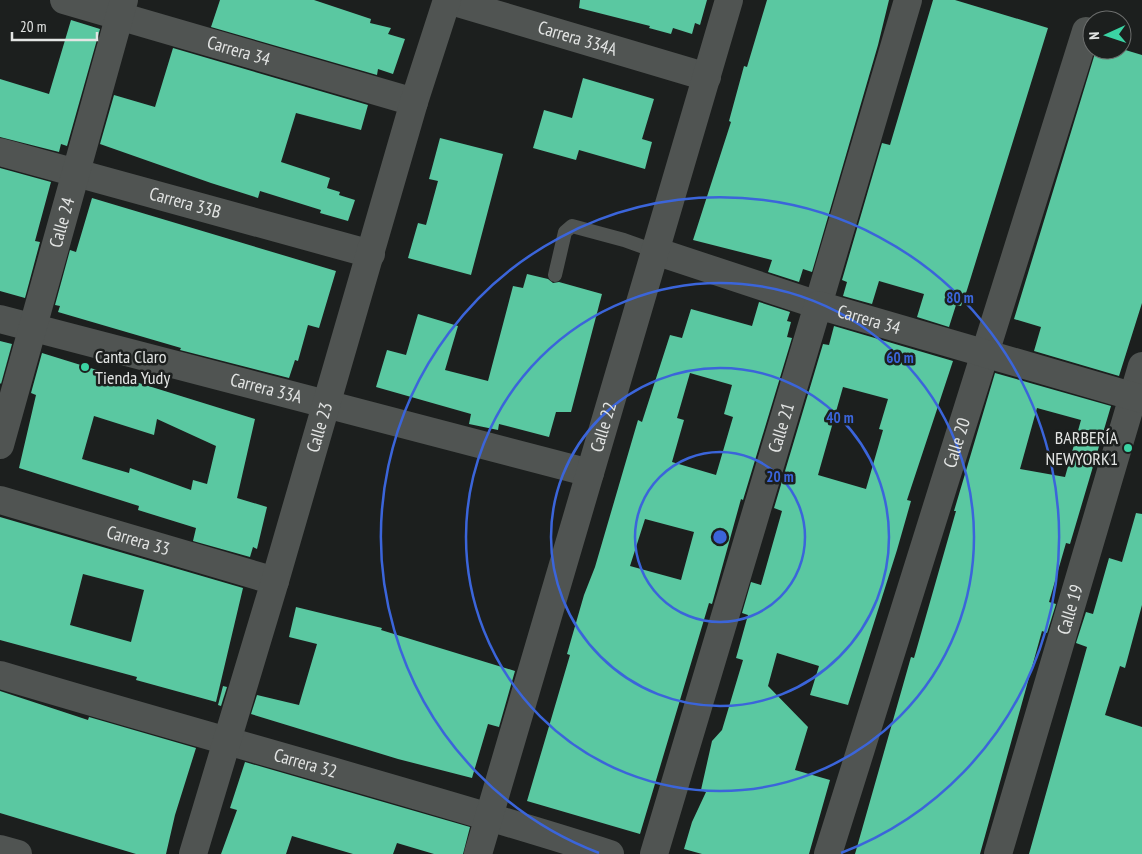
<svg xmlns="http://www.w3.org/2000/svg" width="1142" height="854" font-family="'PT Sans Narrow',sans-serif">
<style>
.building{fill:#5ac8a1;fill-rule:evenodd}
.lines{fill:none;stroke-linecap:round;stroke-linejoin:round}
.lane{stroke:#505452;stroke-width:14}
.street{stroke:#505452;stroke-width:28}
.secondary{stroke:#505452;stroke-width:28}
.ring{fill:none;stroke:#3b65da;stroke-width:2.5}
.poi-dot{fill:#3bd4a4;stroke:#1c1f1e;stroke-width:2}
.labels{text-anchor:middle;stroke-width:5;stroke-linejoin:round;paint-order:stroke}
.street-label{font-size:18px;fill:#e3e5e4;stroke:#1c1f1e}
.poi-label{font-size:18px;fill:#e3e5e4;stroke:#1c1f1e;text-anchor:start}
.centre{fill:#3b65da;stroke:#1c1f1e;stroke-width:2.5}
.ring-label{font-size:15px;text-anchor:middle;font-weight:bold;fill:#3b65da;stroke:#1c1f1e;stroke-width:5;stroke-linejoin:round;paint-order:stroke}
</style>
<rect width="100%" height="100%" fill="#1c1f1e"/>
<g class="building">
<polygon points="220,0 314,0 371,19 370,23 391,28 388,34 405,39 393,74 378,69 377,75 211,27"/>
<polygon points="580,0 707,0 700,25 695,23 692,34 673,28 671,34 649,28 650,26 579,8"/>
<polygon points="767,0 889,0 878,45 812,272 803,269 799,282 768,272 772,260 693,240 731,122 729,121 744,66 747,67"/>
<polygon points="933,0 955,0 1048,28 967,290 961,306 956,305 949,327 917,317 924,294 879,281 872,304 843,296 847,282 842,280 882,143 890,145"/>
<polygon points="71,20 100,29 67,146 61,144 59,152 0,137 0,79 49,94"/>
<polygon points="173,48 368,105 361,130 296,113 281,162 330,178 327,188 340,192 339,195 355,200 348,221 320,213 321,210 260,191 258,198 211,183 100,144 114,95 155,107"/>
<polygon points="1122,49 1142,55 1142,303 1119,376 1034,351 1041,327 1014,319 1096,50"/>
<polygon points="583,78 654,99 642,139 652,142 645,169 579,150 576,160 533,148 544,110 572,118"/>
<polygon points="440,138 503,154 471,275 408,258 418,223 426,225 438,181 429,179"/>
<polygon points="0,168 51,182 35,241 40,242 25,298 0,291"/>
<polygon points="92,198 336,271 319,328 308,325 298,361 295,360 289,378 180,350 181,348 58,312 60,306 55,305 70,250 76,252"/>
<polygon points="527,274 548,279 553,283 559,282 602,294 571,412 556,412 549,437 499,424 498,430 469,424 471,414 376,387 387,350 406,355 418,314 458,326 445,370 488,381 513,286 523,288"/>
<path d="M759,302L790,312L787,321L791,322L787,337L792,338L743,500L741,499L712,604L709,603L640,834L527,801L570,655L567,654L584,595L595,567L638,420L642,422L670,335L682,338L691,309L752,326ZM690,373L732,385L724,414L733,417L716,475L672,462L684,420L677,418ZM645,519L694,532L681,580L630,566Z"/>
<path d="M834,326L953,361L907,500L911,501L897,550L848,705L810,695L819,666L777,653L768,686L808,727L795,770L830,780L809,854H702L684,849L692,822L706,792L701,790L712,741L722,730L743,660L736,658L748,615L742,613L751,582L761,585L782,511L774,508L823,344L829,345ZM843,387L888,399L879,429L883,430L866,489L818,475Z"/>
<polygon points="0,341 12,344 1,384 0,383"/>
<path d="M42,353L255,419L237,498L267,507L257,549L253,547L250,557L193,541L196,528L138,510L139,506L19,468L36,395L31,393ZM94,416L154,435L157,419L216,446L207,484L193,480L191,490L130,468L129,473L82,459Z"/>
<path d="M995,373L1111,406L1070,544L1066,543L1049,602L1056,604L1047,633L1042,631L980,854H855L911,657L914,658L956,511H954ZM1037,408L1081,420L1065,477L1020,469Z"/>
<polygon points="1136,513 1142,514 1142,605 1125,668 1120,666 1105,715 1142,727 1142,854 1029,854 1087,647 1076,643 1086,612 1093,614 1109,558 1122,562"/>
<path d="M0,517L243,588L216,702L136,680L137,677L0,640ZM83,574L144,590L131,642L70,625Z"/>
<polygon points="296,607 382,628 381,630 515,671 499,727 488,724 472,778 398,759 251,714 257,695 299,705 317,644 289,637"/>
<polygon points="223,686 227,687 221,706 218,705"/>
<polygon points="0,691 88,720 89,717 196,748 175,815 166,854 136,854 0,813"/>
<polygon points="245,762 470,827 463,854 434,854 397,843 393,854 353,854 292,836 286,854 221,854 237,810 230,808"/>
</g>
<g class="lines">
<polyline class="lane" points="555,275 565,232 572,226 624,240 655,251"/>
<g class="street">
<path id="s1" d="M64,0L414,102"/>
<path id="s2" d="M448,0L707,77"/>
<path id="s3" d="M0,152L371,254"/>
<polyline points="655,251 818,305 908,0"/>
<path id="s4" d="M0,319L590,473"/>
<path id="s5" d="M0,445L124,0"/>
<path id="s6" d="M0,500L275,581"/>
<path id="s7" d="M0,675C203,736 408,790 610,854"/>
<polyline points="0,849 18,854"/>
<path id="s8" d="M193,854L275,581L414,102L447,0"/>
<path id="s9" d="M478,854L729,0"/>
<path id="s10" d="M828,854L1086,31"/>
<path id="s11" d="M998,854L1142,366"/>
</g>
<path class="secondary" id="s12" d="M654,854L818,305L1142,399"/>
</g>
<g class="ring">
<circle cx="720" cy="537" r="85"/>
<circle cx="720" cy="537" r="169"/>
<circle cx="720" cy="537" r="254"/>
<path d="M599 853A339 339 0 1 1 841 853"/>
</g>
<g class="poi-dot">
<circle cx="85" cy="367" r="5"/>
<circle cx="1128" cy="448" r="5"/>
</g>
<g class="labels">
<g class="street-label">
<text dy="6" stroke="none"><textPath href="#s2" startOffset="135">Carrera 334A</textPath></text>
<text dy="6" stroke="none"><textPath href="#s1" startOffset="182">Carrera 34</textPath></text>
<text dy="6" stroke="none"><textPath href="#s3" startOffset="192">Carrera 33B</textPath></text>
<text dy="6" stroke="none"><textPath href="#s5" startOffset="231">Calle 24</textPath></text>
<text dy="6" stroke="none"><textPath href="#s12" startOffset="626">Carrera 34</textPath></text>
<text dy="6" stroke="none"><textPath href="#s4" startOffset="275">Carrera 33A</textPath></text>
<text dy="6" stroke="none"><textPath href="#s8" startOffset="445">Calle 23</textPath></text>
<text dy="6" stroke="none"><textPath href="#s9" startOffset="445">Calle 22</textPath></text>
<text dy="6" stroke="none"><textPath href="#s12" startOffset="445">Calle 21</textPath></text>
<text dy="6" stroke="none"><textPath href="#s10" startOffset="431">Calle 20</textPath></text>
<text dy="6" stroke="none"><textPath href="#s6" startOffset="144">Carrera 33</textPath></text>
<text dy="6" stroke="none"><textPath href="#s11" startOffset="255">Calle 19</textPath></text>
<text dy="6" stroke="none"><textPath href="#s7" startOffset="318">Carrera 32</textPath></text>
</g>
<g class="poi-label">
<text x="95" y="363">Canta Claro<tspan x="95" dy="21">Tienda Yudy</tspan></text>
<text x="1118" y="444" text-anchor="end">BARBERÍA<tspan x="1118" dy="21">NEWYORK1</tspan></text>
</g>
</g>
<circle cx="720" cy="537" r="8" class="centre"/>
<g class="ring-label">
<text x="960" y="303">80 m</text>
<text x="900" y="363">60 m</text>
<text x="840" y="423">40 m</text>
<text x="780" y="482">20 m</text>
</g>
<g transform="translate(1107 35) rotate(267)"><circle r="24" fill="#1c1f1e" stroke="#6c6e6d"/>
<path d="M0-4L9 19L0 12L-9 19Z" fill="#3bd4a4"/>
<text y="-8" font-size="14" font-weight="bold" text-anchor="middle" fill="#e3e5e4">N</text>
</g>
<path d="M12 32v8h85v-8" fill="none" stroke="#e3e5e4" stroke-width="2.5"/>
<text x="20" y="32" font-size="15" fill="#e3e5e4" stroke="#1c1f1e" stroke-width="4" paint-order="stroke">20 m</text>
</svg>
